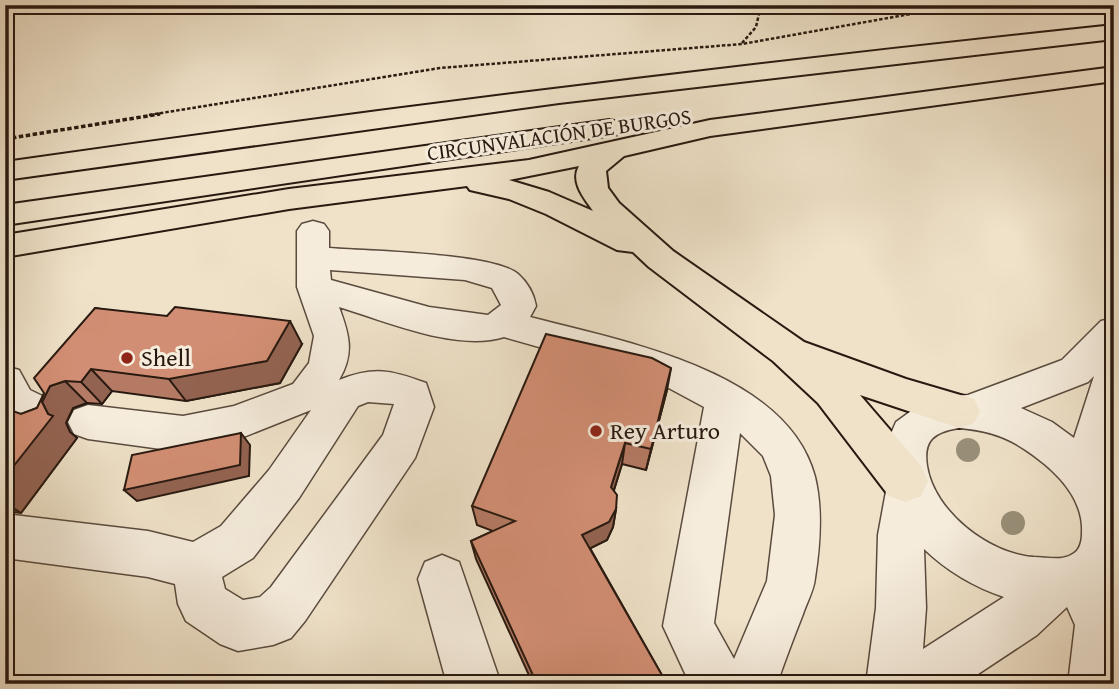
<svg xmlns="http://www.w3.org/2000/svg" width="1119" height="689" font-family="'Gentium Book Plus',serif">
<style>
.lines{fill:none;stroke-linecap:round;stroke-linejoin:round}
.minor-casing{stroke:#5a4b3e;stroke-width:3}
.highway-casing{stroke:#281910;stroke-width:4}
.path-far1{stroke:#281910;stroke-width:2.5;stroke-dasharray:3.5 2;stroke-linecap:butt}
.path{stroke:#281910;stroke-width:3.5;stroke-dasharray:4.5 2.5;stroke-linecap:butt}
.minor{fill:#f5ecdc;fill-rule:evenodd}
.highway{fill:#efe2c9;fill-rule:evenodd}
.tree{fill:#99907a}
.wall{fill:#b57a64;stroke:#281910;stroke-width:2}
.shaded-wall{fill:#936351;stroke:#281910;stroke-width:2}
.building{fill:#d28e74;stroke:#281910;stroke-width:2}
.poi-dot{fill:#8f2418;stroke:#f5ecdc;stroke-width:2.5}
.labels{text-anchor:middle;stroke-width:6;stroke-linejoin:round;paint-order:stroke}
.far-street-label{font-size:21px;fill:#281910;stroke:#f5ecdc}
.poi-label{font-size:24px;fill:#281910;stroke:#f5ecdc;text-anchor:start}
</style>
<rect width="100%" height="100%" fill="#efe2c9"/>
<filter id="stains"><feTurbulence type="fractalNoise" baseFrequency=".00286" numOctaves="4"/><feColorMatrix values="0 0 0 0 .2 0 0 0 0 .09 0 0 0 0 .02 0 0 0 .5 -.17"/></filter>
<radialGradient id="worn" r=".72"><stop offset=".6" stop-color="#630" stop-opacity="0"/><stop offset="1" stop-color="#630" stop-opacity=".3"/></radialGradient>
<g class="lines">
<g class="minor-casing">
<g id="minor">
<path d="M313,221L324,224L329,231V248C365,251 494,253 518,274C527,282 534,294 536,306L530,317C621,341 787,370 815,477C823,510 820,546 815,578C814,590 807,602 803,614C794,637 785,660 777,684H690L663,626L704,407L652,379L504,337C457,352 385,321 339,307C349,334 355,353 339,380C374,366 391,370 426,383L434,407L415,458L305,621L291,638L273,645L238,651L220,644L186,621L178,604L175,584L148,577L5,558V514L148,531L193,542L221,526L269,470L311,410L236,440L183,452L88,439L74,434L68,422L74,410L88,405L183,416L234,406L293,384L309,363L314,336L297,287V231L302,224ZM330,270L465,280L492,288L501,305L488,315L429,307L331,280ZM368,402L394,404L383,435L271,587L260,597L243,600L225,589L222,577L253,558L299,498L358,406ZM740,433L763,456L771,476L775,515L767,581L734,659L714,623Z"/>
<path d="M1114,318V355L1111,358L1114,357V445L1107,473L1114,484V578L1108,587L1114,598V684H1068L1075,625L1067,607L1037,635L963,684H866L876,608L878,535L887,486L883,452L896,422L918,406L950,396L968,395L1062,360L1101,321ZM1094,376L1074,438L1052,422L1021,408L1088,382ZM959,428C983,430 1004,435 1024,449C1053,468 1084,496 1082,533C1082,542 1080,551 1071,555C1061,561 1046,557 1034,557C988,554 934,511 927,466C923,440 934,432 959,428ZM924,549C947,571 974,587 1004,597L923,649L926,608Z"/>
<polygon points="5,366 19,370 30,390 59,404 65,416 59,428 45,433 5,415"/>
<polygon points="442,555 459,562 501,684 447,684 418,579 425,562"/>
</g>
</g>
<g class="highway-casing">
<g id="highway">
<path d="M1114,25V39L559,103L5,180V162C374,109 743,64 1114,25Z"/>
<path d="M1114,67V81L710,136L624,156L606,171L608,188L619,203L673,251L804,342L906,379L974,399L980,411L974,423L959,428L860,395L921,466L928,481L921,496L905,502L889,496L818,403L773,361L649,267L633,252L617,250L546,214L509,199L470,190L467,186L289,209L5,257V235L289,189L529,160L710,120ZM579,166C570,182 584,198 593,211L549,192L509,180Z"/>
<polygon points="609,120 619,122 623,128 619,134 5,225 5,205"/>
</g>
</g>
<g class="path-far1">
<polyline points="742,43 756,27 761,5"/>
<polyline points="149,115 440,68 742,44 961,5"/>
</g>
<polyline class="path" points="5,139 160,114"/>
<use href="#minor" class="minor"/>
<use href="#highway" class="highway"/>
</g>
<g class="tree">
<circle cx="968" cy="450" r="12"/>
<circle cx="1013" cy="523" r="12"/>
</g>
<g class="wall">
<polygon points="95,308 302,344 280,383 186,401 112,391 102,404 87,403 73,408 66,423 70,432 77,438 21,513 5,511 5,412 21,414 37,408"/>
<polygon points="667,390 646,470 622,464 614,490 616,509 613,527 607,540 590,548 667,684 533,684 476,559 471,541 493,531 477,525 472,506"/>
</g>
<g class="shaded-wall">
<polygon points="290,321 302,344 280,383 186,401 169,379"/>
<polygon points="671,368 667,390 646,470 651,449"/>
<polygon points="91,369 112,391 102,404 81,382"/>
<polygon points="65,381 87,403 73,408 66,423 70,432 77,438 21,513 5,503 5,477 48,414 42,402 50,386"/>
<polygon points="241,433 250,445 249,476 137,501 124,490"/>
<polygon points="625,443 622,464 609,506 611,487"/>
<polygon points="616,509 613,527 607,540 581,553 582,535"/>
</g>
<g class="building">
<polygon points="175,307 290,321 267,361 169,379 91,369 81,382 65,381 50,386 42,402 48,414 53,416 5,477 5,412 7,409 21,414 37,408 44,393 34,378 95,308 167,316"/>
<polygon points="546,334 652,358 671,368 651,449 625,443 611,487 617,495 616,509 609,522 582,535 667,684 537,684 471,541 515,521 472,506"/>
<polygon points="241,433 240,465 124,490 132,455"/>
</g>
<g class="poi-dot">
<circle cx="127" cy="358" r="7"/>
<circle cx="596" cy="431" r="7"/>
</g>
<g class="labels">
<g class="far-street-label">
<text transform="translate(559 135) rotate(-8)" y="7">CIRCUNVALACIÓN DE BURGOS</text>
</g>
<g class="poi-label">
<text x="141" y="366">Shell</text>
<text x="610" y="439">Rey Arturo</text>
</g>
</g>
<rect width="1119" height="689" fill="none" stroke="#efe2c9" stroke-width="28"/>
<rect x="7" y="7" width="1105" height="675" fill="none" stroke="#281910" stroke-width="3.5"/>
<rect x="14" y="14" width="1091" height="661" fill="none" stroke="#281910" stroke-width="2"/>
<rect width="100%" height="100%" filter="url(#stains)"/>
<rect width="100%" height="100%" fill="url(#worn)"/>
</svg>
